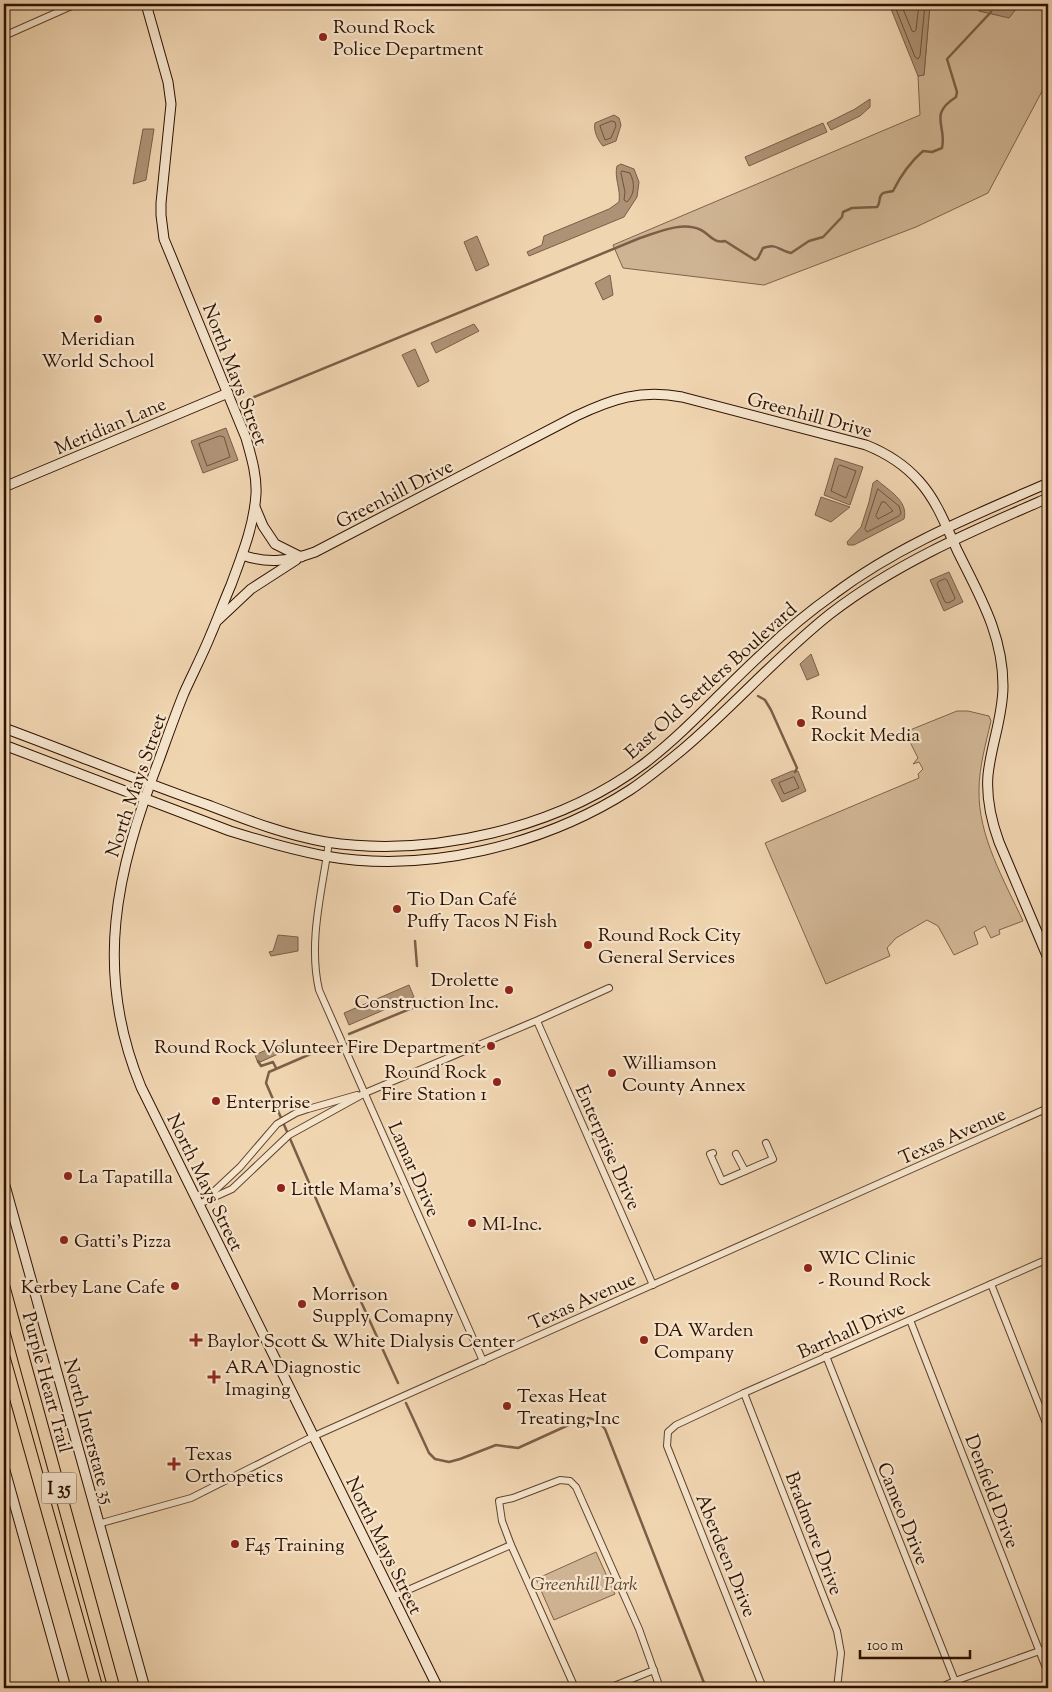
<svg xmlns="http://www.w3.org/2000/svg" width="1052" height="1692" font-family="'Sorts Mill Goudy',serif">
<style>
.green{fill:#cfb493;stroke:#7f624a}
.water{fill:#ae9275;stroke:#7b5e46}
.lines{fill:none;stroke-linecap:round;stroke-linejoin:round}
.shore{stroke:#6e523a;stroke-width:1}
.stream{stroke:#7b5e46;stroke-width:2.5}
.street-casing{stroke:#5f422c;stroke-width:8}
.secondary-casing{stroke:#2f1100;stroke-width:11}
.highway-casing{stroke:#2f1100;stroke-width:13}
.street{stroke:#f5e4cc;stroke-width:6}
.secondary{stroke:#f5e4cc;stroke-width:9}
.highway{stroke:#f0d5b1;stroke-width:11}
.poi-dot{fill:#8f2418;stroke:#f5e4cc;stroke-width:2}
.labels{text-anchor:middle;stroke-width:4.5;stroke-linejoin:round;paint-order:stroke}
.shield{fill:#f5e4cc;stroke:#6a503d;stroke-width:1}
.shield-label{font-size:18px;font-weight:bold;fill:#2f1100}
.poi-label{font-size:19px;fill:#2f1100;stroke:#f5e4cc;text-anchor:start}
.street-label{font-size:19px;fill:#2f1100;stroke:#f5e4cc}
.park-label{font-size:19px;font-style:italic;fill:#5f422c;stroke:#f5e4cc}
</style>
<rect width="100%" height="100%" fill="#f0d5b1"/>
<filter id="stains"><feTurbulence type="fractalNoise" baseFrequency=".004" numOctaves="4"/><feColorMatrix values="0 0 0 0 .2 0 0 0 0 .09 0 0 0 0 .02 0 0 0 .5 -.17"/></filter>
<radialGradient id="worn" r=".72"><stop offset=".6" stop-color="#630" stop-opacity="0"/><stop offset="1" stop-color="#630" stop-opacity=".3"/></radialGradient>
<g class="green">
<polygon points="930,4 976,4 979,11 1009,17 1020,4 1048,4 1048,80 988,193 916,227 764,285 623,268 613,245 920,115 918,76 924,75"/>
<path d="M957,711H968L989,716L991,721C986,743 979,767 979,790C978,836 1004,880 1023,921L999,930L1000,934L991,938L985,926L974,932L978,944L954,955L938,926L927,920L896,938L887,948L890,956L826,984L765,843L919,778L918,774L923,769L919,762L913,764L918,758L905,732Z"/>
<polygon points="596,1552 615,1594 554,1620 536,1579"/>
</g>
<g class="water">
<polygon points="889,4 930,4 924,75 918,76"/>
<polygon points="976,4 1020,4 1009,18 979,11"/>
<polygon points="870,99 870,107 860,116 831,130 827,123 855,109"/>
<path d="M614,115L619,118L621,125L616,141L603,146C598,141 593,130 595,123Z"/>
<polygon points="823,123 827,132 749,166 745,157"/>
<polygon points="143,129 154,129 146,180 133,184"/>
<path d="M621,164L634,169L639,182L637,197L624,217L529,256L527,252L542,245L544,236L609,209L619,202C621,189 614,178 617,166Z"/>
<polygon points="477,236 489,265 476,271 464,242"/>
<polygon points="610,275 613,295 603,300 595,283"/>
<polygon points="474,324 479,331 436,353 431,343"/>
<polygon points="415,349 429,381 418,387 402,355"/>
<polygon points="226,428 238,460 203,473 191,441"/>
<polygon points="835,458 863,467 850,505 824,495"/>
<path d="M877,480C888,490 909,501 904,519L854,545H848L847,542L861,527L869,502L873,483Z"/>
<polygon points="821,497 850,507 831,522 815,515"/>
<polygon points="949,572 963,602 944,611 930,580"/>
<polygon points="811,654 819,675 807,680 800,664"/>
<polygon points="792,771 798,771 806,791 782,802 771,780"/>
<polygon points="278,935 298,937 298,951 271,956 269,952 273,951"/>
<polygon points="409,985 414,997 349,1025 344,1013"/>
<polygon points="286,1041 289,1049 258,1063 255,1055"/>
</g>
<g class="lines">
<g class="shore">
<polyline points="894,4 915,57 918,59 920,56 925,4"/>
<polyline points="901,4 912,31 914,32 916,30 919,4"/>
<polygon points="612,121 615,122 616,126 611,138 605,140 600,126"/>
<path d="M622,171L630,173C635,183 635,194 627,202L624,200L625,192L621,173Z"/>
<polygon points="220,436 224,437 230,457 207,466 199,444"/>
<polygon points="840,465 856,471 846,498 831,491 838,467"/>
<polygon points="878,489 899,506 901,513 899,516 867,532 865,529"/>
<polygon points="882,502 885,502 893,511 878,519 876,516"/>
<polygon points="945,579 947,580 955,598 954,600 948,603 945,602 937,584 938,582"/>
<polygon points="794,777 799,788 784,794 779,783"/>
</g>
<g class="stream">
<path d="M254,397L640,238C659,232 682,221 701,230C709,234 714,244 725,241L755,260L758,258L763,248C777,243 778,250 791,253L809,241L823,237L842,217L843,212L852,208L877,207C881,203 878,197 882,194C884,192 890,192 893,191C901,175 909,163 923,151L932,152L942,148C947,125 928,115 956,97L957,92L947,59L991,12"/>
<polyline points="758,696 765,700 771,710 797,768 795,772"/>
<polyline points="415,941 417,966"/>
<polyline points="349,1034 422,1004 426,999"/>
<polyline points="329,1046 269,1072 266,1083 348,1273 398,1383"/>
<polyline points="258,1061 261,1066 273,1062 276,1068"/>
<path d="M406,1403L429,1453L435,1459L449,1462L460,1459L496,1445L518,1448L584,1418C594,1417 599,1422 605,1429L706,1688"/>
</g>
<g class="street-casing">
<g id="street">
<polyline points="4,36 76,4"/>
<path d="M329,842C322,891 308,942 319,990L483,1361"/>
<polyline points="537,1021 653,1285"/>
<polyline points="713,1153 710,1154 722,1181 773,1159 766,1143"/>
<polyline points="736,1154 745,1171"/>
<polyline points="207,1198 240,1167 277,1124 296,1113 308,1109 357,1095"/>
<polyline points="199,1204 232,1189 289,1135 365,1093 538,1020 609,988"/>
<polyline points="991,1284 1048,1428"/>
<polyline points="910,1320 1048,1673"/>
<polyline points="826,1356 955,1681"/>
<polyline points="744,1393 837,1631 841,1653 837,1688"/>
<polyline points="98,1524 191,1498 312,1437 1048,1108"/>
<polyline points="392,1597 511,1545"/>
<polyline points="575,1688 511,1545 502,1521 499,1501 513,1498 560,1480 570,1481 576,1487 639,1629 660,1688"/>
<polyline points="609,1688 654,1670"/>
<polyline points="763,1688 667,1446 668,1432 676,1425 744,1393 1048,1259"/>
<polyline points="939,1688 955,1681 1048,1648"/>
</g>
</g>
<g class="secondary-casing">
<g id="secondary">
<path d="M146,4L168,82L171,104L161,203V215L164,239L246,438C251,456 257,475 256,494C254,526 242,555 231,585C224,601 218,618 211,634C203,654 193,673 184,693C175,715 167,738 159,760C116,872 93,971 141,1087L438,1688"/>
<polyline points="4,487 228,393"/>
<polyline points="255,507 263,526 275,544 301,557"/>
<path d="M242,555C268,564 290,561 315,552L576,416C612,399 641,389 682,397L866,445C886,453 904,464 919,481C937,501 946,526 957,550C979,595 1003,634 1003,686C1003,717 991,745 988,775C986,799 991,820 999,842L1048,958"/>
<polyline points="218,620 251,589 296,560"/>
<path d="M4,728C72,753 139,781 208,805C247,820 285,835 326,842C432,858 559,828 645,763C689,729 725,687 766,650C787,630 810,611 834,594C899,545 975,515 1048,483"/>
<path d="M4,745L230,831C262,841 293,850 325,856C427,874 544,845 630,790C648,778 665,764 682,750C733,707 777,656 830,614C896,563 972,531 1048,498"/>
<polyline points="4,1182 145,1688"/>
<polyline points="4,1467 66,1688"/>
</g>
</g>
<g class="highway-casing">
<g id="highway">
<polyline points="4,1287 114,1688"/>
<polyline points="4,1357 97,1688"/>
</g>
</g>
<use href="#street" class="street"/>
<use href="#secondary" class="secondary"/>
<use href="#highway" class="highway"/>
</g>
<g class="poi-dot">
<circle cx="323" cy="37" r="5"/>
<circle cx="98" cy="319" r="5"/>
<circle cx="801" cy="723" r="5"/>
<circle cx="397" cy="909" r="5"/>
<circle cx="588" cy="945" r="5"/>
<circle cx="509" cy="990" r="5"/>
<circle cx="491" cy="1046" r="5"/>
<circle cx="612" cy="1073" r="5"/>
<circle cx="497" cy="1082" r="5"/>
<circle cx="216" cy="1101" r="5"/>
<circle cx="68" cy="1176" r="5"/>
<circle cx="281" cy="1188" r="5"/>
<circle cx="472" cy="1223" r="5"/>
<circle cx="64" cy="1240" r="5"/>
<circle cx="808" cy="1268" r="5"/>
<circle cx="175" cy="1286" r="5"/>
<circle cx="302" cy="1304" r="5"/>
<path d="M193.5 1332.5h5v5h5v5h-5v5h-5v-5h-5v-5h5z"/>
<circle cx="644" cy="1340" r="5"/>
<path d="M211.5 1369.5h5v5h5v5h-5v5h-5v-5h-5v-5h5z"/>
<circle cx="507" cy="1406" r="5"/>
<path d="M171.5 1456.5h5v5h5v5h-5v5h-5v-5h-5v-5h5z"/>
<circle cx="235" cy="1544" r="5"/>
</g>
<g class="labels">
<rect class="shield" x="41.5" y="1472.5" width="35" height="31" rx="4"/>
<g class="shield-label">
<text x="59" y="1494">I 35</text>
</g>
<g class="poi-label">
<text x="333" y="33">Round Rock<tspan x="333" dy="22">Police Department</tspan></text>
<text x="98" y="345" text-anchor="middle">Meridian<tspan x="98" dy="22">World School</tspan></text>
<text x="811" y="719">Round<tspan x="811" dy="22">Rockit Media</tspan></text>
<text x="407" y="905">Tio Dan Café<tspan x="407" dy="22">Puffy Tacos N Fish</tspan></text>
<text x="598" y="941">Round Rock City<tspan x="598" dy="22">General Services</tspan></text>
<text x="499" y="986" text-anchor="end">Drolette<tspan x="499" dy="22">Construction Inc.</tspan></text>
<text x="481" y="1053" text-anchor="end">Round Rock Volunteer Fire Department</text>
<text x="622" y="1069">Williamson<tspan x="622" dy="22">County Annex</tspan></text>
<text x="487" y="1078" text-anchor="end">Round Rock<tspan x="487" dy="22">Fire Station 1</tspan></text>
<text x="226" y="1108">Enterprise</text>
<text x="78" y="1183">La Tapatilla</text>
<text x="291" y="1195">Little Mama's</text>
<text x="482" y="1230">MI-Inc.</text>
<text x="74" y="1247">Gatti's Pizza</text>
<text x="818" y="1264">WIC Clinic<tspan x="818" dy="22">- Round Rock</tspan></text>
<text x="165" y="1293" text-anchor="end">Kerbey Lane Cafe</text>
<text x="312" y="1300">Morrison<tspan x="312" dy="22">Supply Comapny</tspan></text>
<text x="654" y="1336">DA Warden<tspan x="654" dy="22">Company</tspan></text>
<text x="207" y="1347">Baylor Scott &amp; White Dialysis Center</text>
<text x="225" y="1373">ARA Diagnostic<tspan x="225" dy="22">Imaging</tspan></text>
<text x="517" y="1402">Texas Heat<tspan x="517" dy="22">Treating, Inc</tspan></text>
<text x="185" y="1460">Texas<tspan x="185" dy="22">Orthopetics</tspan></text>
<text x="245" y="1551">F45 Training</text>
</g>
<g class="street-label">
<text transform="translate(236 374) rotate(69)" y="7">North Mays Street</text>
<text transform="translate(810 414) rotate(15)" y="7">Greenhill Drive</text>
<text transform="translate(110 425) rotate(-23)" y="7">Meridian Lane</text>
<text transform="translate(394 493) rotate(-27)" y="7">Greenhill Drive</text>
<text transform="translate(710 680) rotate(-42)" y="7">East Old Settlers Boulevard</text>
<text transform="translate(135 785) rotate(-71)" y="7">North Mays Street</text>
<text transform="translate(952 1135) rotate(-24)" y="7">Texas Avenue</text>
<text transform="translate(609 1147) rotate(66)" y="7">Enterprise Drive</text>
<text transform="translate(415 1169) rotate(66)" y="7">Lamar Drive</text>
<text transform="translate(206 1182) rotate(64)" y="7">North Mays Street</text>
<text transform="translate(582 1300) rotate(-24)" y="7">Texas Avenue</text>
<text transform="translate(851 1329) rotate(-24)" y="7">Barrhall Drive</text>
<text transform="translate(48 1382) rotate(75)" y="7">Purple Heart Trail</text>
<text transform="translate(90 1431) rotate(75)" y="7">North Interstate 35</text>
<text transform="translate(993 1491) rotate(69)" y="7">Denfield Drive</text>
<text transform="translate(904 1513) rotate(68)" y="7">Cameo Drive</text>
<text transform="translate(815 1533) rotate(69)" y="7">Bradmore Drive</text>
<text transform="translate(385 1545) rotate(64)" y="7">North Mays Street</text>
<text transform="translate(727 1555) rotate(68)" y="7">Aberdeen Drive</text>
</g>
<g class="park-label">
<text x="584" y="1590">Greenhill Park</text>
</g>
</g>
<rect width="1052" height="1692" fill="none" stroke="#f0d5b1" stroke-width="20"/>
<rect x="5" y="5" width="1042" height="1682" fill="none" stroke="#2f1100" stroke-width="2.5"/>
<rect x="10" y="10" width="1032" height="1672" fill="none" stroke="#2f1100"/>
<path d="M860 1650v8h110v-8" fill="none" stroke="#2f1100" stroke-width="2.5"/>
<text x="867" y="1650" font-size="15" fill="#2f1100" stroke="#f5e4cc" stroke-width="4" paint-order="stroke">100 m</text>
<rect width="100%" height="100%" filter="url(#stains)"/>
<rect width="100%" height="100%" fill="url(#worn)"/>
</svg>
